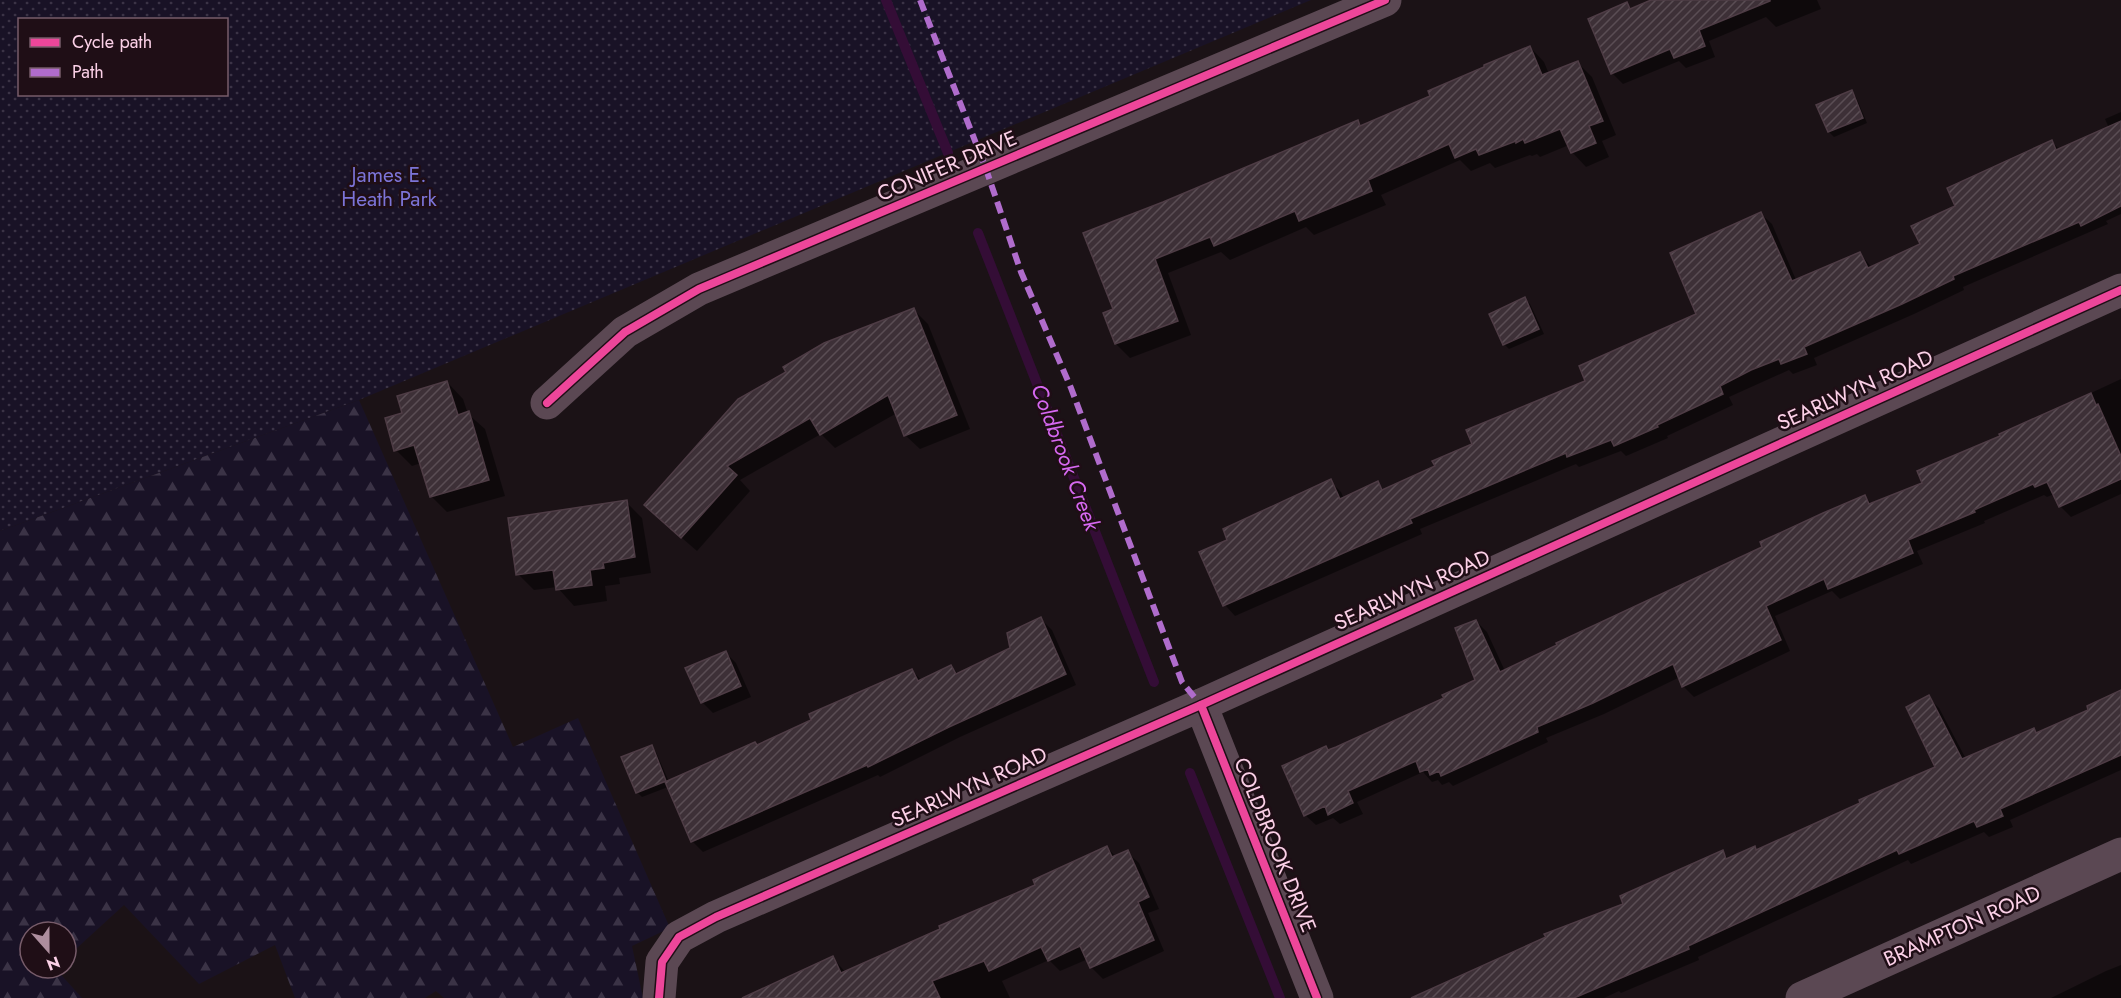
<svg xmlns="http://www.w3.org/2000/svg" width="2121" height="998" font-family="Jost,sans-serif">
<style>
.green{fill:url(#green-dots);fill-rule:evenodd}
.forest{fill:url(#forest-firs)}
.shadow{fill:#0007}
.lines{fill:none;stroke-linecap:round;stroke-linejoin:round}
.stream{stroke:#340d36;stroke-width:10}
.building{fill:url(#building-hatch);stroke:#4e3c45;stroke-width:1.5}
.street{stroke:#5b4853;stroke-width:33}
.quiet{stroke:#b06ccc;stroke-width:6;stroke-dasharray:12 6;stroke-linecap:butt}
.cycleway-casing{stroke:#1f0e16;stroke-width:11}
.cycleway{stroke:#ed469a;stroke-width:8}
.labels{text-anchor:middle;stroke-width:5;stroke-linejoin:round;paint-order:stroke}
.street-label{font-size:21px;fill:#fbd0e7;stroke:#1f0e16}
.park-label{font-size:21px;fill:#7c74d7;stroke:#1f0e16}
.water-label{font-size:22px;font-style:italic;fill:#d668f1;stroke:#1f0e16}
</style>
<defs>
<pattern id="green-dots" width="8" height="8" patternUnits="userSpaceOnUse" patternTransform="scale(1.5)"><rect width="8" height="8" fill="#191226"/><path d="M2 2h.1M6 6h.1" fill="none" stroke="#3b3346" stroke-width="1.8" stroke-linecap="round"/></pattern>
<pattern id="forest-firs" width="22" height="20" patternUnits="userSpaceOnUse" patternTransform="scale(1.5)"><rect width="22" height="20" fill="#191226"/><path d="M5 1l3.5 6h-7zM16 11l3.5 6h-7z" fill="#3b3346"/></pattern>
<pattern id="building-hatch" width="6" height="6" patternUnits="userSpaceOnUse" patternTransform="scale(1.5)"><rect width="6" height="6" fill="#3d3037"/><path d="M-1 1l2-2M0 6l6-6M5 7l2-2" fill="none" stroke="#5a4d54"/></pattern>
</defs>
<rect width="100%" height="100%" fill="#1b1216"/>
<path class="green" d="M0,0H1311L359,400L0,531ZM20,20H226V94H20Z"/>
<polygon class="forest" points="359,400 513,747 578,718 670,928 632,946 643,998 444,998 436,991 425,998 295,998 275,945 199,984 124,905 66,958 66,932 30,932 30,968 55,968 82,998 0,998 0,531"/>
<g class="shadow">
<polygon points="1655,0 1817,0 1821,9 1776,27 1766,17 1709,41 1715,57 1686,68 1679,61 1623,84 1612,73 1627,4 1632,10"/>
<polygon points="1530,47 1544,62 1549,74 1577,62 1592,77 1616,135 1602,141 1609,157 1586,167 1572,152 1569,145 1540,157 1537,154 1532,156 1530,155 1495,168 1490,163 1471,171 1460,160 1381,195 1386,205 1314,235 1306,227 1230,260 1221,252 1168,273 1191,335 1130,358 1116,344 1115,310 1164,204 1357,122 1362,127 1432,97"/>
<polygon points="1851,92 1856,97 1867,123 1834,137 1829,132"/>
<polygon points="2121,112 2121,214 2106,221 2108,224 1963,287 1964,290 1914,314 1814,358 1817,365 1793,374 1789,370 1729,397 1733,405 1667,436 1668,438 1626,456 1621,451 1579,467 1576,464 1420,529 1422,534 1235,616 1225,605 1229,540 1330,481 1341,492 1344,499 1377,483 1385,491 1436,467 1587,382 1698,315 1761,214 1772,224 1796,280 1860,253 1872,268 1922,244 1957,207 2052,142 2060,150 2109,128 2105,119"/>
<polygon points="1525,299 1530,304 1544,334 1509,349 1504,344"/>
<polygon points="913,309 928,324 970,429 920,449 905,435 897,413 835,448 821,434 740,480 750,491 697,551 660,519"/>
<polygon points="2121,379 2121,494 2071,517 2060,506 2054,494 2047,497 2044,495 1984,521 1985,523 1917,551 1923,564 1840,599 1832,591 1775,616 1790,651 1694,697 1683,686 1680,677 1604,714 1546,738 1548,742 1453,786 1449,782 1442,785 1438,780 1432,782 1423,772 1357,802 1363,814 1340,824 1333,818 1316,825 1305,815 1326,748 1329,751 1446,699 1477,681 1476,621 1487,632 1505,671 1764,548 1865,496 1872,504 1924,484 2002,437 2001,435"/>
<polygon points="447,382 463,399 468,414 485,429 505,496 447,512 431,496 421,463 412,466 396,450 404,414"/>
<polygon points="626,502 642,518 651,573 619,578 620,584 605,586 607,601 574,606 557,587 534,590 518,574"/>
<polygon points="1041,619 1052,630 1076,685 960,737 880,777 878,775 703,852 692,841 668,787 642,797 637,792 651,746 656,752 669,782 758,747 912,670 922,681 951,667 959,674 1011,649"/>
<polygon points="725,652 736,663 751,697 713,713 702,702"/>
<polygon points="2121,692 2121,770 2010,820 2013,827 1989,837 1984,832 1911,864 1908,860 1698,957 1699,960 1621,993 1619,991 1604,998 1455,998 1722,852 1729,859 1754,848 1758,851 1937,767 1928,697 1939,708 1966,759 2034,730 2038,734 2090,711"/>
<polygon points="1107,847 1116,857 1127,852 1139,863 1159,909 1148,913 1164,951 1103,979 1091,967 1088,959 1060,971 1049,960 1002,981 1010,998 759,998 833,958 846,973 1037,886"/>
<polygon points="2121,965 2121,998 2051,998 2106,971"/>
</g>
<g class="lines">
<g class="stream">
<polyline points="886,0 948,153"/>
<polyline points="978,233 1154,682"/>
<polyline points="1190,773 1280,998"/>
</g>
</g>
<g class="building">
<polygon points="1651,0 1770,0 1770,1 1699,30 1705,46 1674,58 1670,49 1611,74 1588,19 1627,2 1630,9"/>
<polygon points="1530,46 1542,75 1578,61 1603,121 1589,126 1596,143 1571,153 1560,129 1525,143 1523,139 1516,143 1516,141 1479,155 1476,149 1455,158 1449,144 1368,180 1372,191 1299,221 1295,211 1214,246 1210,237 1155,259 1178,321 1115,344 1103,313 1113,309 1083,233 1163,202 1358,120 1360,126 1430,96 1428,91 1484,67 1484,65"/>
<polygon points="1852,90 1863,118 1828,132 1816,105"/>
<polygon points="2121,121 2121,206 2081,226 2079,222 1953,276 1954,279 1902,304 1804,347 1807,354 1781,364 1779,359 1751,370 1720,386 1723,394 1657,425 1658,427 1614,446 1611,440 1567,457 1566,453 1410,519 1412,523 1223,606 1199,552 1227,540 1223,529 1331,479 1340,499 1378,481 1382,490 1435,466 1432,461 1472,444 1466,430 1585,381 1579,366 1696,314 1670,253 1761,212 1792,281 1860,252 1868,268 1920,244 1911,226 1955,206 1947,188 2052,140 2056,150"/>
<polygon points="1525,297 1539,329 1503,345 1489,314"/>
<polygon points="914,308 957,415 904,436 888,395 820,435 810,418 727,466 737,475 681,538 644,505 738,399 786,372 783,367 824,343"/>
<polygon points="447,381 458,415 469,411 489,480 430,497 414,445 394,451 385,418 402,413 397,396"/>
<polygon points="2091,393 2096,405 2098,404 2121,456 2121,479 2059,507 2047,482 2035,487 2033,484 1974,510 1975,512 1908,540 1913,553 1828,589 1824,579 1766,606 1781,640 1682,687 1673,664 1593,703 1537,727 1538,732 1441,776 1439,771 1430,775 1428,769 1420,772 1416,761 1348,791 1353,803 1328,815 1325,806 1304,816 1282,766 1326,746 1328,750 1336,747 1444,698 1442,695 1475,680 1455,628 1476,620 1500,672 1557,645 1556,643 1762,547 1760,542 1823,513 1865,495 1869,504 1922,483 1917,471 2000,436 1999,434"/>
<polygon points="627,500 635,557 603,563 604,568 590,570 592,585 556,590 553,570 516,575 508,518"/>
<polygon points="1041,617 1066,674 949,727 868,767 867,765 691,842 665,782 755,742 757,745 811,720 809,714 912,669 918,681 951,665 956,674 1010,648 1007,633"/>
<polygon points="726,651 741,686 701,703 685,668"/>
<polygon points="2121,690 2121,755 2000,809 2003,816 1977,827 1974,821 1899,854 1897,850 1688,946 1689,949 1574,998 1411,998 1546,937 1544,934 1623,904 1620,896 1723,850 1726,859 1755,846 1756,850 1860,803 1859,800 1935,767 1906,707 1929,695 1962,759 2034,728 2036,733 2088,710 2087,706"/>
<polygon points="652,745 666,781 636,793 621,757"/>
<polygon points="1107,846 1112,857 1128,850 1149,897 1138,902 1154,940 1090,968 1080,946 1048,961 1041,947 989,971 984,961 932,981 940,998 742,998 833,956 841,973 940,929 939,926 1035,885 1033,880"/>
</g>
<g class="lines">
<g class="street">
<polyline points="547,403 625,332 699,289 1385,0"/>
<polyline points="1201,705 1317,998"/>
<polyline points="659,998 662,962 679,937 716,917 1201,705 2121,290"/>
<polyline points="1802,998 2121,854"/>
</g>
<polyline class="quiet" points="920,0 986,169 1021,272 1071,388 1182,682 1201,705"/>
<g class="cycleway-casing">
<g id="cycleway">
<polyline points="547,403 625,332 699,289 1385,0"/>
<polyline points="1201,705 1317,998"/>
<polyline points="659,998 662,962 679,937 716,917 1201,705 2121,290"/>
</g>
</g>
<use href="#cycleway" class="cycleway"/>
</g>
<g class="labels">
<g class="street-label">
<text transform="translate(947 166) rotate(-23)" y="7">CONIFER DRIVE</text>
<text transform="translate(1855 390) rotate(-24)" y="7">SEARLWYN ROAD</text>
<text transform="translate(1412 590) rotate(-24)" y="7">SEARLWYN ROAD</text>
<text transform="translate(969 787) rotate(-24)" y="7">SEARLWYN ROAD</text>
<text transform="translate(1275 845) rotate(68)" y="7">COLDBROOK DRIVE</text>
<text transform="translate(1962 926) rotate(-24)" y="7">BRAMPTON ROAD</text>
</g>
<g class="park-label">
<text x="389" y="182">James E.<tspan x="389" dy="24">Heath Park</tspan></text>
</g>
<g class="water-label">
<text transform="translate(1066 457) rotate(69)" y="8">Coldbrook Creek</text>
</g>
</g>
<rect x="18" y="18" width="210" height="78" fill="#1f0e16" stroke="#775c6a" stroke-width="1.5"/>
<rect x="30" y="38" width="30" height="9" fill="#ed469a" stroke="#775c6a" stroke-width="1.5"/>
<text x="72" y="48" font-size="18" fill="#fbd0e7">Cycle path</text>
<rect x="30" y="68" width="30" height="9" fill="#b06ccc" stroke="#775c6a" stroke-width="1.5"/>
<text x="72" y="78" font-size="18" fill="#fbd0e7">Path</text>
<g transform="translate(48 950) rotate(159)"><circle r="28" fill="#1f0e16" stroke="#775c6a" stroke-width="1.5"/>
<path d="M0-4.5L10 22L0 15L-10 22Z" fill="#ad8e9e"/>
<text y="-9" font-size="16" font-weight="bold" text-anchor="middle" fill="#fbd0e7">N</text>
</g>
</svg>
